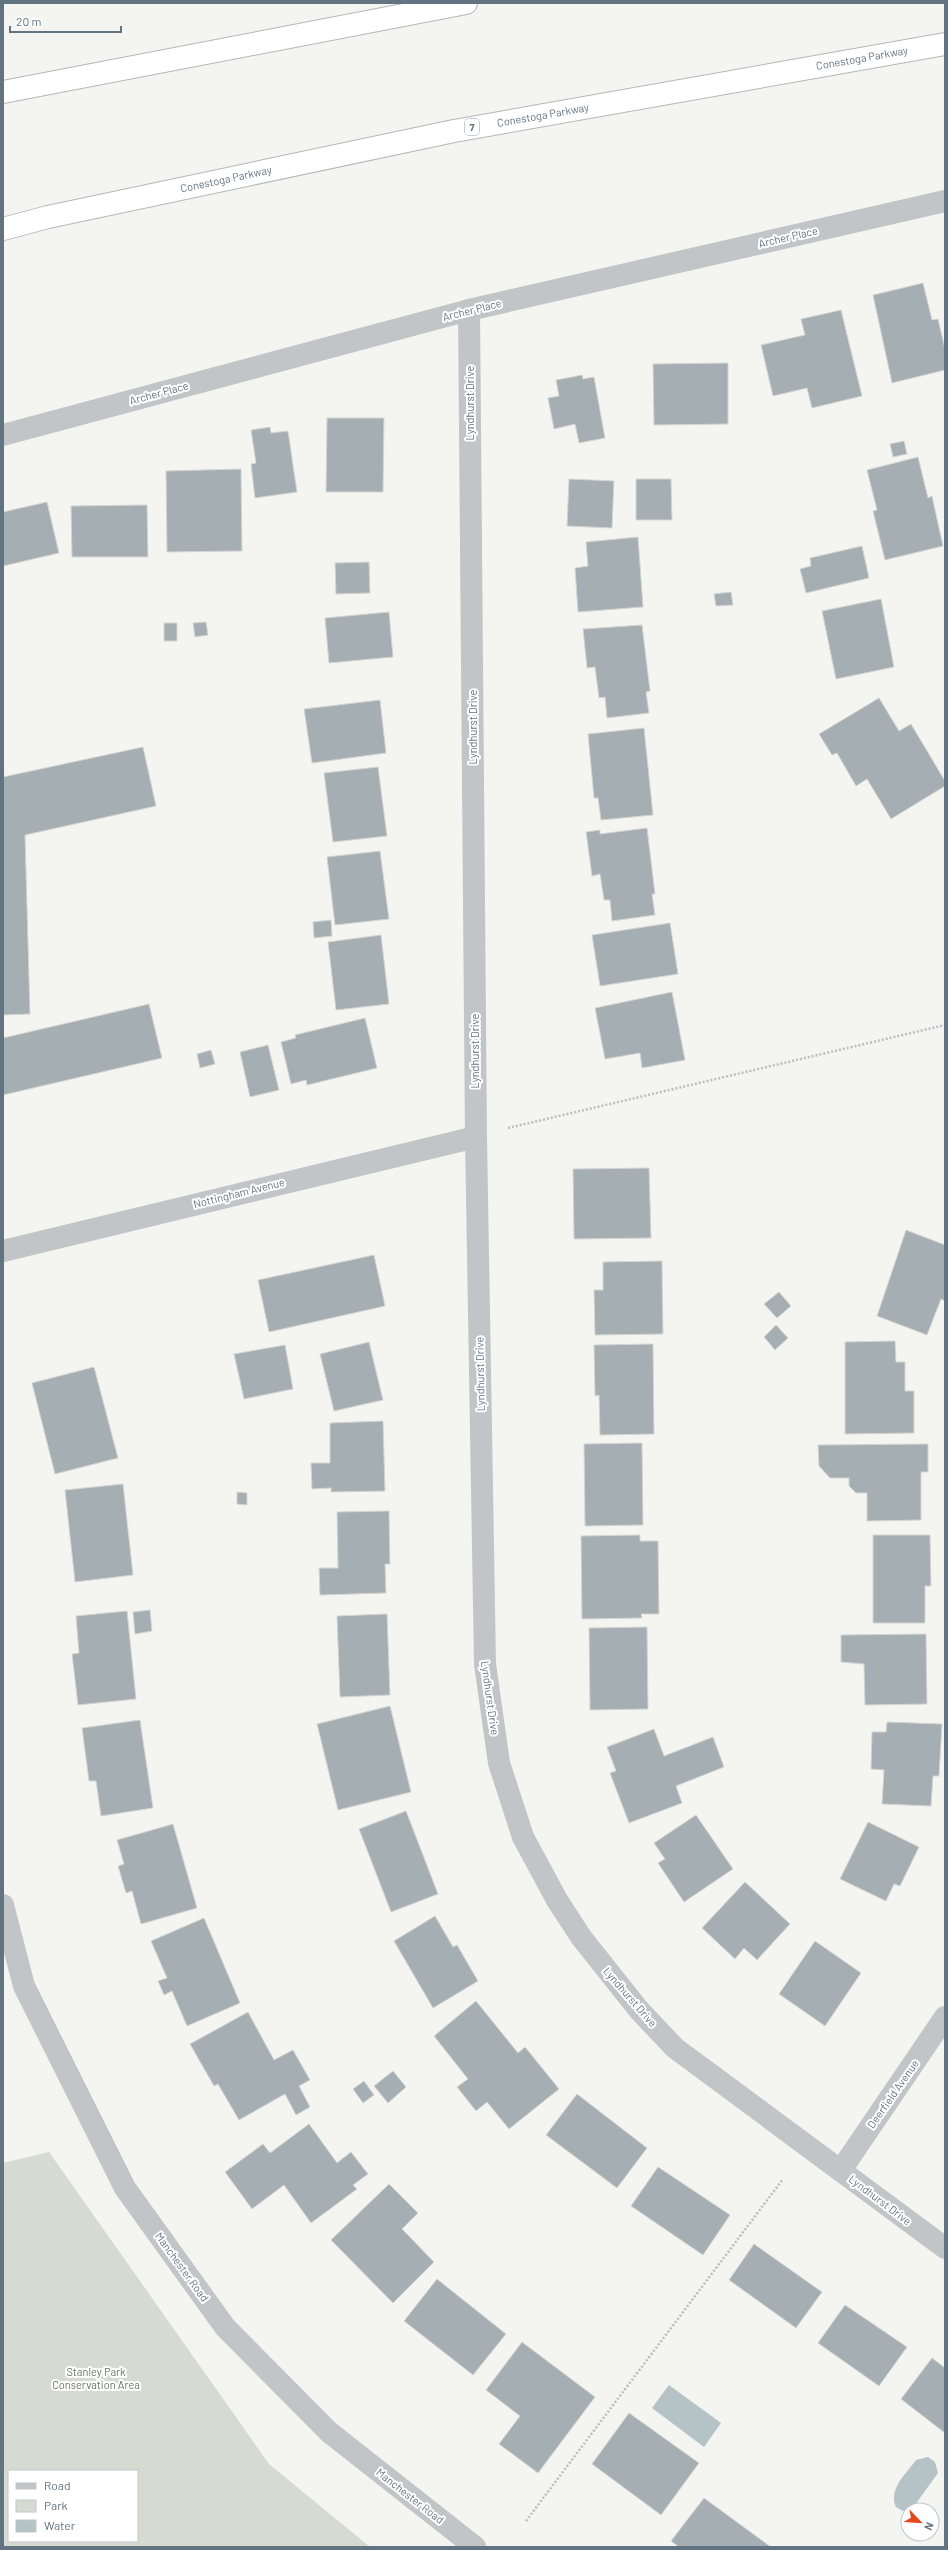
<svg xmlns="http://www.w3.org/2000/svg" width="948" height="2550" font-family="Barlow,sans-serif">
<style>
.green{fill:#d5dbd1;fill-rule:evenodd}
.water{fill:#b5c3c7}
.building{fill:#a5aeb3;stroke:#d5d5d3}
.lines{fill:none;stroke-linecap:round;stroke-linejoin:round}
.highway-casing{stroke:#b4b7ba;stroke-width:24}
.path{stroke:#bbbdbf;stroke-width:2.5;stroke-dasharray:2 2;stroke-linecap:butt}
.minor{stroke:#c1c5c8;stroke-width:22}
.highway{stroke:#fff;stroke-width:22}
.labels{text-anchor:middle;stroke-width:4;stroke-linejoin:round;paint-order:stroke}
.shield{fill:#fff;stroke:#919ea8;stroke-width:1}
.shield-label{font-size:10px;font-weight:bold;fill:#627482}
.street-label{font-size:11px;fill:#627482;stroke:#fff}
.park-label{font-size:11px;fill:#667961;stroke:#fff}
</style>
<rect width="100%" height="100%" fill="#f4f4f0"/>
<path class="green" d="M49,2152L269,2464L370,2547H3V2163ZM9,2471H137V2541H9Z"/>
<g class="water">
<polygon points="669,2385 721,2423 704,2447 652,2408"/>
<path d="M928,2457L935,2462L938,2473L912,2509L903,2511L896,2507C888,2489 906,2474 916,2460Z"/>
</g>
<g class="building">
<polygon points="923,283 932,320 938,319 945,349 945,370 892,383 873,295"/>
<polygon points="841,310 862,396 812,408 807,388 773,396 761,345 805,335 801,319"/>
<polygon points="728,363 728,424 654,425 653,364"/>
<polygon points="582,375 583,379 594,377 605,438 579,443 575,424 554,429 548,398 559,396 556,380"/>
<polygon points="327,418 384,418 383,492 326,492"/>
<polygon points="270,427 271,433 288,431 297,492 255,498 251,464 256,463 251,430"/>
<polygon points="904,441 907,454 893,457 890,444"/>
<polygon points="918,457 928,498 932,496 943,546 885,560 873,511 877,510 867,470"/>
<polygon points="241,469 242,551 167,552 166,471"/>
<polygon points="569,479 614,481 612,528 567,526"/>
<polygon points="636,479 671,479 672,520 636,520"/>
<polygon points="47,502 59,553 3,566 3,512"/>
<polygon points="147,505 148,557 72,557 71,506"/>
<polygon points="638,537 643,607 578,612 575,568 588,566 586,542"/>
<polygon points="862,546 869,578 806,593 800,569 811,566 810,558"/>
<polygon points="369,562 370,593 336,594 335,563"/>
<polygon points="731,592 733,605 716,606 714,594"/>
<polygon points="881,599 894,667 836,679 822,611"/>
<polygon points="389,612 393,657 329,663 325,618"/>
<polygon points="206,622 208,635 195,637 193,623"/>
<rect x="164" y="623" width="13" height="18"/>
<polygon points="642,625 650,691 646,692 649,713 607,718 605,697 599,698 595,667 587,668 583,629"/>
<polygon points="879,698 899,731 911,724 945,781 945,786 891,819 867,779 856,786 837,753 832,755 819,734"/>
<polygon points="380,700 386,753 312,763 304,709"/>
<polygon points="644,728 653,815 601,820 598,798 594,798 588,734"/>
<polygon points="143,747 156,806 25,835 30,1014 3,1015 3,777"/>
<polygon points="378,767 387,836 333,842 324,773"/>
<polygon points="647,828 655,894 652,894 655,915 612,921 610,900 604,900 600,874 592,876 586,832 600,830 600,834"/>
<polygon points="380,851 389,919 335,925 327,857"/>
<polygon points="331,920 332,936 314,938 313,922"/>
<polygon points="670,923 678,974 600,986 592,935"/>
<polygon points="381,935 389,1004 336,1010 328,942"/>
<polygon points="672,992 685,1060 642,1068 640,1053 605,1059 595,1008"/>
<polygon points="149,1004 162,1058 3,1095 3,1038"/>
<polygon points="365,1018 377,1068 307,1085 306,1080 291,1084 281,1042 296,1038 295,1035"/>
<polygon points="268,1045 279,1090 250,1097 240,1052"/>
<polygon points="211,1050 215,1064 200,1068 197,1054"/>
<polygon points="649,1168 651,1238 574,1239 573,1169"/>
<polygon points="906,1230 945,1245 945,1301 941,1299 927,1335 877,1316"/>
<polygon points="374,1255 385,1306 269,1332 258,1280"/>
<polygon points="662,1261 663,1334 595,1335 594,1290 603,1290 603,1262"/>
<polygon points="779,1292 791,1306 777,1318 764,1304"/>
<polygon points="776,1325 788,1338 775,1350 764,1337"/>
<polygon points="895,1341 896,1362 905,1362 905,1391 914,1391 914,1433 845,1434 845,1342"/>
<polygon points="369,1342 383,1400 334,1411 320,1354"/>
<polygon points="653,1344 654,1434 600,1435 599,1395 595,1396 594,1345"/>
<polygon points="285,1345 293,1389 244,1399 234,1354"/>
<polygon points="94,1367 118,1458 55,1474 32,1383"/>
<polygon points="383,1421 385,1491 331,1492 331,1488 312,1489 311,1463 330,1463 330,1423"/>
<polygon points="642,1443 643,1525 585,1526 584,1444"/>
<polygon points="928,1444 928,1472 921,1472 921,1520 867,1521 867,1493 856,1493 849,1486 849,1478 830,1478 819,1466 818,1445"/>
<polygon points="123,1484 133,1575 75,1582 65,1490"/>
<polygon points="237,1492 247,1493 247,1505 237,1504"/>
<polygon points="389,1511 390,1564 385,1564 386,1593 320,1595 319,1568 338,1568 337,1512"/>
<polygon points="640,1535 640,1541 658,1541 659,1614 641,1614 642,1618 582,1619 581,1536"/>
<polygon points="873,1535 930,1535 931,1586 925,1586 925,1623 873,1623"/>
<polygon points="150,1610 152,1631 135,1634 133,1612"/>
<polygon points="127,1611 136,1699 78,1705 72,1654 79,1653 76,1616"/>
<polygon points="387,1614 390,1695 340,1697 337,1616"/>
<polygon points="647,1627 648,1709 590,1710 589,1628"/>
<polygon points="926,1634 927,1704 865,1705 864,1664 841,1662 841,1635"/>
<polygon points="390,1706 411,1792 338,1810 317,1724"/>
<polygon points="140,1720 153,1808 101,1816 96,1781 89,1781 82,1728"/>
<polygon points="887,1722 942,1724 939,1776 933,1776 931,1806 882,1804 884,1770 871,1769 872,1732 886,1732"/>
<polygon points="654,1729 664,1756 713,1737 724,1767 676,1786 682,1803 629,1823 610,1773 616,1771 607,1747"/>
<polygon points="406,1811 438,1894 391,1912 359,1829"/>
<polygon points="696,1815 733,1869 684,1902 658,1863 665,1859 654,1843"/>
<polygon points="868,1822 919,1847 900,1886 894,1884 886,1901 840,1879"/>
<polygon points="173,1824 197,1908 141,1924 132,1891 126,1893 118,1866 124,1864 117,1840"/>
<polygon points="745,1882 790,1924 757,1960 744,1948 735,1959 702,1928"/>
<polygon points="435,1916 453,1947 457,1945 478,1981 433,2008 394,1941"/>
<polygon points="204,1918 240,2003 187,2026 172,1991 164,1995 158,1981 167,1978 151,1941"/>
<polygon points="815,1941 861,1973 825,2026 779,1994"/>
<polygon points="476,2001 518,2053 525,2047 559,2089 509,2129 487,2102 476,2111 457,2087 468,2079 434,2036"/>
<polygon points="248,2012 274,2060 293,2050 310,2080 299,2086 310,2107 296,2115 285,2094 239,2120 218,2084 214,2086 190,2044"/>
<polygon points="393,2071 406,2087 388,2103 374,2086"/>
<polygon points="364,2081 374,2095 363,2103 353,2089"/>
<polygon points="577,2094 647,2148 617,2188 546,2135"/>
<polygon points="309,2124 337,2163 351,2152 368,2174 353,2185 357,2189 311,2223 284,2185 252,2209 225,2172 263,2144 270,2153"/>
<polygon points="658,2167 730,2215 703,2255 631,2206"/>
<polygon points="389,2184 418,2213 402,2229 434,2262 393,2303 331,2240"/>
<polygon points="754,2244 822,2292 796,2328 729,2280"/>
<polygon points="437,2279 506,2334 473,2375 404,2321"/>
<polygon points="845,2305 907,2347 879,2386 818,2343"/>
<polygon points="522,2342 595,2397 538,2473 499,2444 520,2416 486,2390"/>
<polygon points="932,2358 945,2368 945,2433 901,2399"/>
<polygon points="629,2413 699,2463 661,2515 592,2464"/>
<polygon points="704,2498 771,2547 679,2547 671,2541"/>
</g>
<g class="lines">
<g class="highway-casing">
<g id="highway">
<polyline points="3,92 466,3"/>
<polyline points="3,229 48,217 454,131 945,44"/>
</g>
</g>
<g class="path">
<polyline points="508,1128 945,1025"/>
<polyline points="526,2521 783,2179"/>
</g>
<g class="minor">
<polyline points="469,310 476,1137 485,1664 499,1763 523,1837 557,1900 581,1937 639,2010 675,2048 945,2248"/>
<polyline points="3,435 469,310 945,201"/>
<polyline points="3,1251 476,1137"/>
<polyline points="3,1905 24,1986 125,2188 225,2327 329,2432 475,2547"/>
<polyline points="841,2170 945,2017"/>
</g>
<use href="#highway" class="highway"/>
</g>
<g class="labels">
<rect class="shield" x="465" y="119" width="14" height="16" rx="3"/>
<g class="shield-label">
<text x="472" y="131">7</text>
</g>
<g class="street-label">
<text transform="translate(862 58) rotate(-10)" y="4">Conestoga Parkway</text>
<text transform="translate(543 115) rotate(-10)" y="4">Conestoga Parkway</text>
<text transform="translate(226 179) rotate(-12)" y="4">Conestoga Parkway</text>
<text transform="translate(788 237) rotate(-13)" y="4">Archer Place</text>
<text transform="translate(472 310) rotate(-14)" y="4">Archer Place</text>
<text transform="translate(159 393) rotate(-15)" y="4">Archer Place</text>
<text transform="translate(470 403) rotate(-90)" y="4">Lyndhurst Drive</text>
<text transform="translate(473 727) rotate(-90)" y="4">Lyndhurst Drive</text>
<text transform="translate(475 1051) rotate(-90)" y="4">Lyndhurst Drive</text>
<text transform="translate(239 1193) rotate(-14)" y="4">Nottingham Avenue</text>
<text transform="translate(480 1374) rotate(-91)" y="4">Lyndhurst Drive</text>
<text transform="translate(490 1698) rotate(82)" y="4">Lyndhurst Drive</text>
<text transform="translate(630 1997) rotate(49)" y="4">Lyndhurst Drive</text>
<text transform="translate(893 2094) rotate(-55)" y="4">Deerfield Avenue</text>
<text transform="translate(880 2200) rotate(37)" y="4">Lyndhurst Drive</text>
<text transform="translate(182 2267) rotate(54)" y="4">Manchester Road</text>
<text transform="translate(410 2496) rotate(38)" y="4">Manchester Road</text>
</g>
<g class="park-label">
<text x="96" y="2376">Stanley Park<tspan x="96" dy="13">Conservation Area</tspan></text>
</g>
</g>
<rect width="948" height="2550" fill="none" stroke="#627482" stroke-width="8"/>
<rect x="8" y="2470" width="130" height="72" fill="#ffffff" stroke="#c0c7cd"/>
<rect x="16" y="2483" width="20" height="6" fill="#c1c5c8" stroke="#c0c7cd"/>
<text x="44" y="2490" font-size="12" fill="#627482">Road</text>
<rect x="16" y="2500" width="20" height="12" fill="#d5dbd1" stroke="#c0c7cd"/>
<text x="44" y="2510" font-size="12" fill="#627482">Park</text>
<rect x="16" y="2520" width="20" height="12" fill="#b5c3c7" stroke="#c0c7cd"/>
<text x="44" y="2530" font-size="12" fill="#627482">Water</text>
<g transform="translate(920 2522) rotate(115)"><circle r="19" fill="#ffffff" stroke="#c0c7cd"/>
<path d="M0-3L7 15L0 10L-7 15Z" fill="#e9461b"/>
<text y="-6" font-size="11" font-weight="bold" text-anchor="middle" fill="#627482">N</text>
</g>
<path d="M10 26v6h111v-6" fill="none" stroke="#627482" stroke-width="2"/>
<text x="16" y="26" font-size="12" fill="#627482" stroke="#ffffff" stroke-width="3" paint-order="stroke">20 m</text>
</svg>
